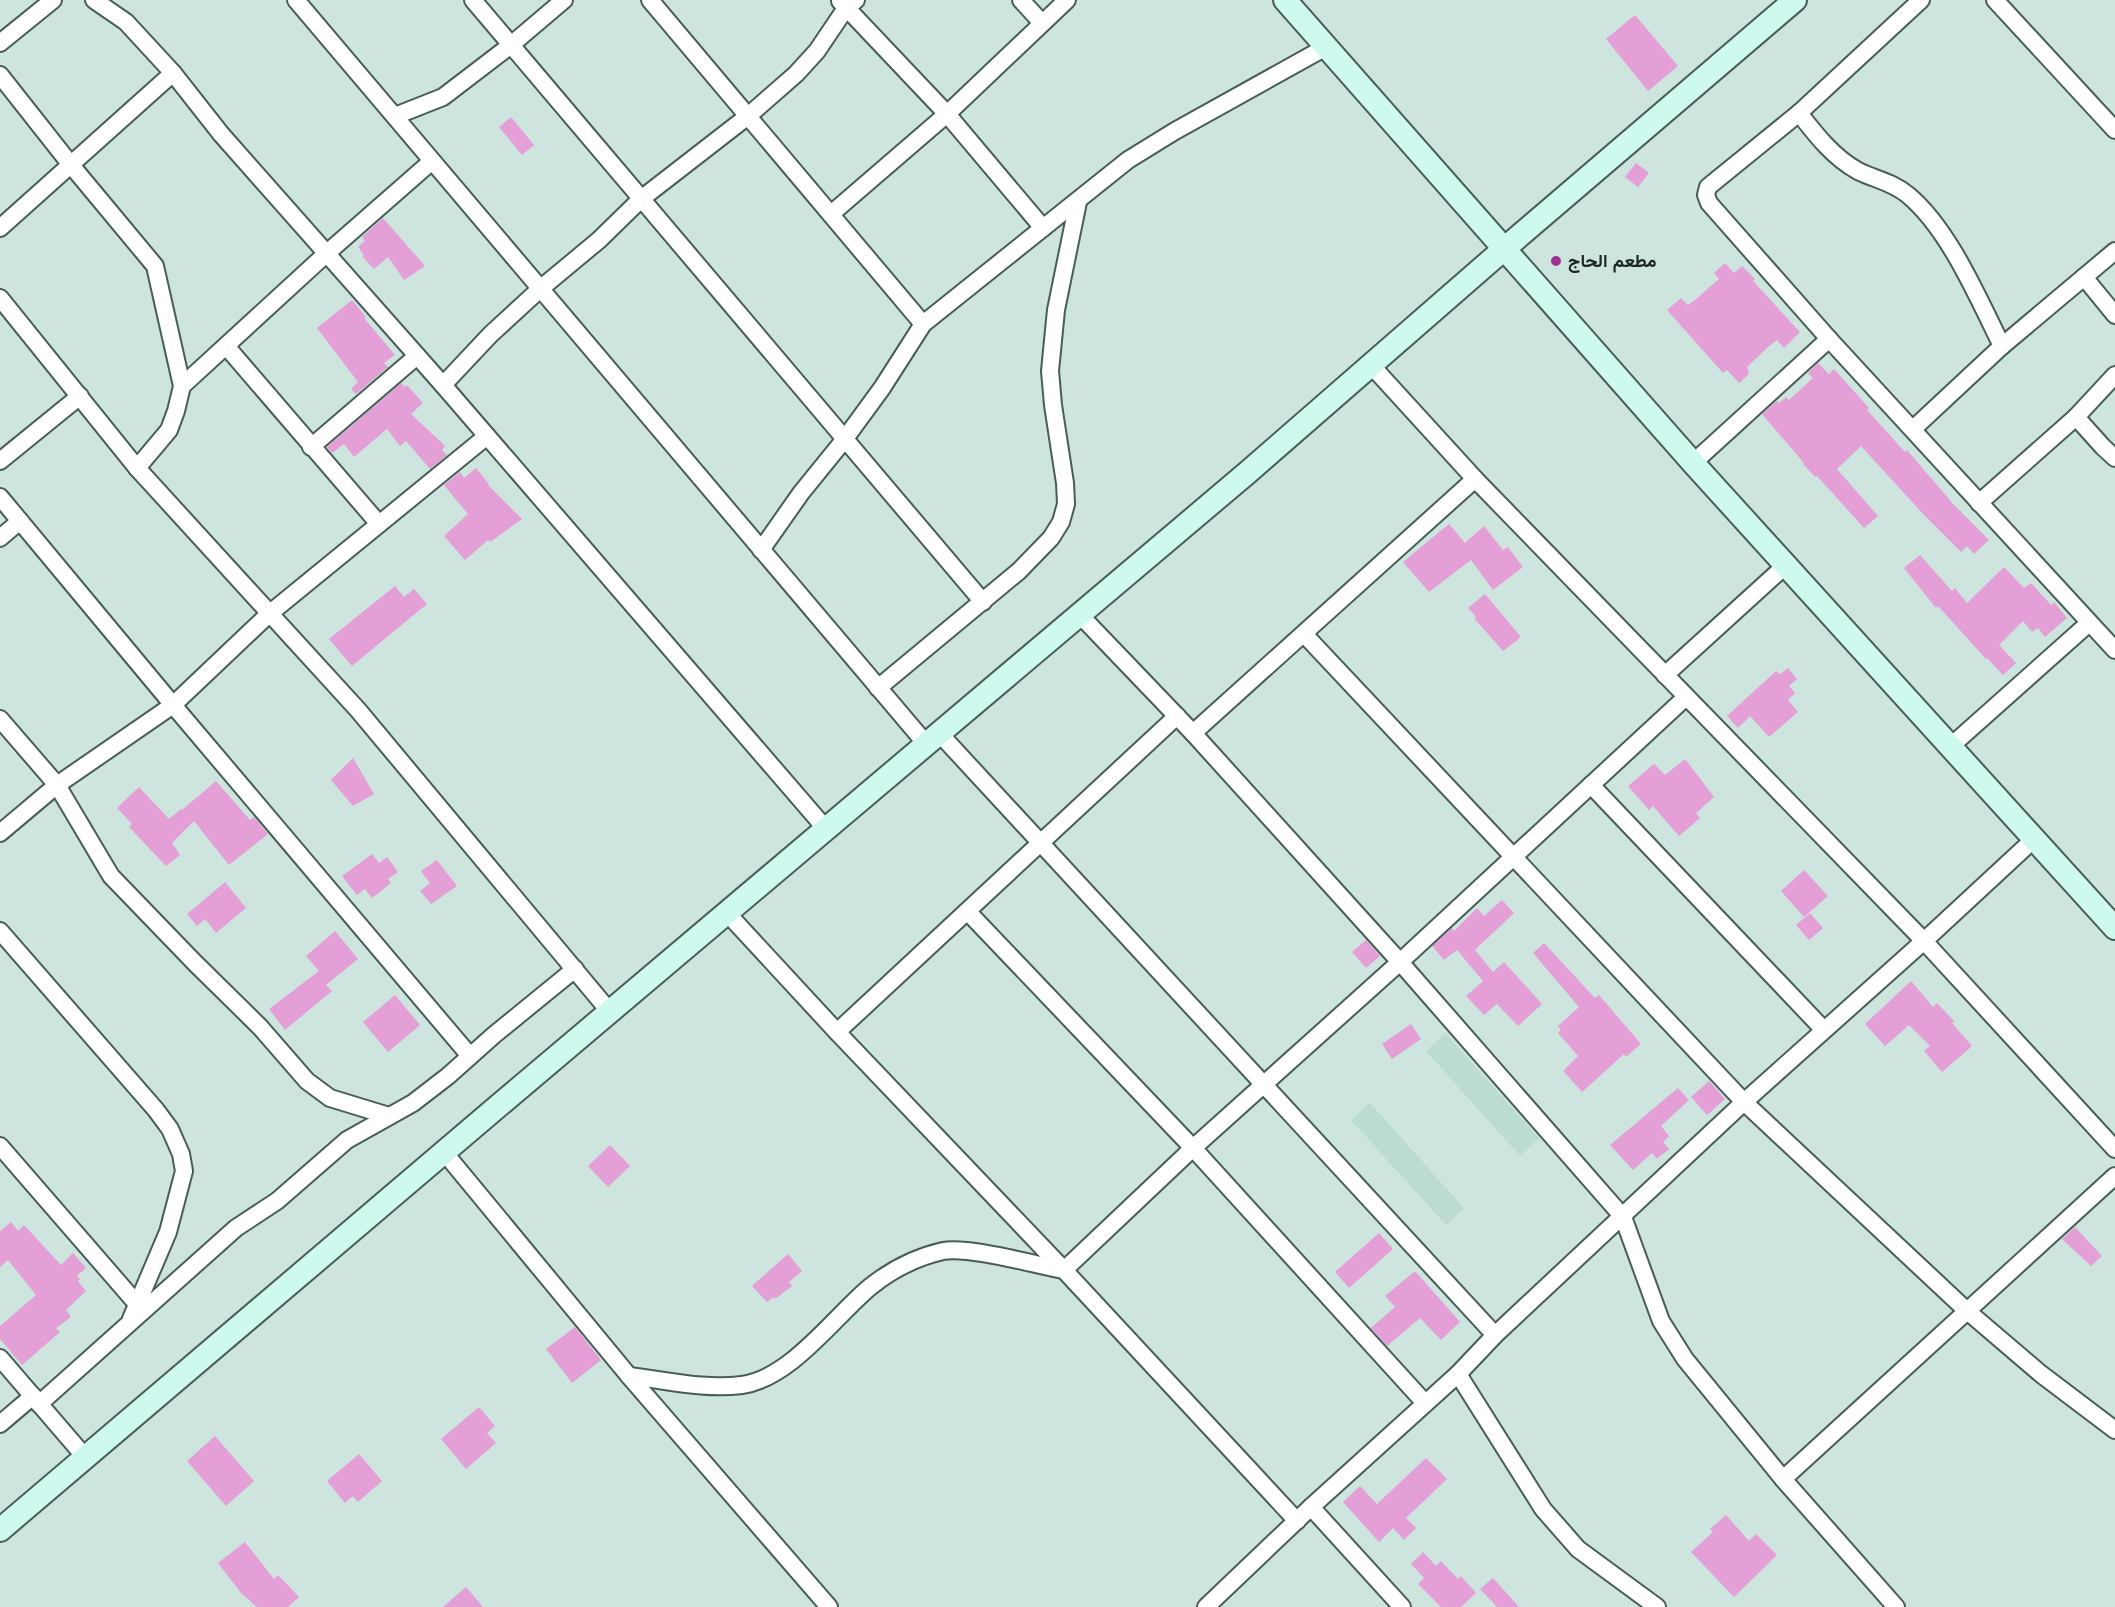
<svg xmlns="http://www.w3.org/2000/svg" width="2115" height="1607" font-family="Montserrat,Vazirmatn,sans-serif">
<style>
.built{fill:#bcdcd2}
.building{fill:#e39fd6}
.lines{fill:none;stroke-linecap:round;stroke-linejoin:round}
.street-casing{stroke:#485d57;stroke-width:20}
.secondary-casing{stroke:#485d57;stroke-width:26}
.street{stroke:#fff;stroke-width:16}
.secondary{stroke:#cef9ef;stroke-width:22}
.poi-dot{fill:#9f3291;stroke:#cde5de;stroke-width:2}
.labels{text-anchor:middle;stroke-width:4.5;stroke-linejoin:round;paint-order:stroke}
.poi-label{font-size:18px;font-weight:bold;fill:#1d2623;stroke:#cde5de;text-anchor:start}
</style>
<rect width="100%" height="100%" fill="#cde5de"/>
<g class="built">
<polygon points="1445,1033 1539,1138 1520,1156 1426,1051"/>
<polygon points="1370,1103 1464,1208 1446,1225 1351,1120"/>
</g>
<g class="building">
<polygon points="1635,15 1678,66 1648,91 1606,39"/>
<polygon points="511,117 534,145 522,155 499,127"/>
<polygon points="1636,163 1649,173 1638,187 1625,177"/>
<polygon points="383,218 425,266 404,280 388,257 374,269 362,256 364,255 358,247 365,241 362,237"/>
<polygon points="1725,263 1734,273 1742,266 1755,279 1753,281 1800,332 1784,348 1777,340 1768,347 1747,367 1749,374 1739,383 1727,370 1723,373 1667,310 1681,298 1688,305 1696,299 1719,279 1714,273"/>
<polygon points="352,300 366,317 364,318 395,355 384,363 388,367 356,394 351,389 358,382 317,328"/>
<polygon points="1818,363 1829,374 1834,369 1869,408 1867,410 1905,452 1907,450 1955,506 1989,540 1974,554 1967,546 1961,552 1924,515 1861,446 1837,469 1878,516 1864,528 1817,476 1815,477 1803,464 1804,463 1762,414 1777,401 1779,403 1786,397 1789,400 1813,378 1808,373"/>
<polygon points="401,383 405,387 407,385 423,403 411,414 445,446 442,450 447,455 430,469 406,441 400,446 387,429 354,457 344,444 332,453 327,447"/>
<polygon points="476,468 489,484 488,485 522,519 490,542 488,540 465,560 444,536 468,514 444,485 460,472 464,478"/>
<polygon points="1449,524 1465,543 1484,526 1503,550 1508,547 1523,567 1493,590 1471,560 1429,592 1403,562"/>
<polygon points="1920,555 1952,591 1955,588 1967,603 2004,567 2024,588 2031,583 2051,605 2054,602 2067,618 2045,637 2038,628 2032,632 2023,621 1999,645 2016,663 2003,675 1987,658 1986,659 1938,606 1936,608 1904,568"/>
<polygon points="395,586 404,597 414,589 427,604 352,666 329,639"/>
<polygon points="1485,594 1521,637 1503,651 1474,618 1476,617 1468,608"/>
<polygon points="1788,668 1797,679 1789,686 1795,693 1788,700 1798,712 1769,737 1750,716 1738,728 1727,716 1776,671 1780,674"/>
<polygon points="353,758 374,794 353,806 331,780"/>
<polygon points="1685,759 1714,797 1696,813 1700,818 1679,836 1653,806 1649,810 1628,786 1654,764 1665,775"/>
<polygon points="216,781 250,820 254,817 268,834 229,865 194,821 172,843 180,855 166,866 129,827 132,824 117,808 139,787 169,819 181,809 182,810"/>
<polygon points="372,854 379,863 387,857 398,872 388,879 391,883 372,898 365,889 357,895 342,876"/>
<polygon points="437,860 457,886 431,904 420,891 430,883 421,871"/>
<polygon points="1804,870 1828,896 1804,917 1781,891"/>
<polygon points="225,882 246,908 216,933 205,919 197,926 187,914"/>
<polygon points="1502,900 1514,913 1475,950 1493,972 1504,962 1542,1004 1518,1026 1497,1004 1484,1015 1466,996 1483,981 1457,950 1444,960 1432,946 1452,928 1454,931 1477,908 1484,916"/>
<polygon points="1810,913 1823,928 1809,940 1796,925"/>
<polygon points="335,931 358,959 326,985 332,991 285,1030 269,1009 319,971 306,956"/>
<polygon points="1366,940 1380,956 1366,968 1352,952"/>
<polygon points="1544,943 1595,998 1599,995 1641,1044 1626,1057 1624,1054 1582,1092 1563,1071 1578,1056 1558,1033 1561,1030 1558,1026 1579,1007 1533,953"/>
<polygon points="1911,981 1933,1007 1937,1003 1954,1021 1952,1023 1972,1046 1942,1072 1924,1051 1930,1046 1909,1025 1885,1046 1865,1024"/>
<polygon points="395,995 420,1025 388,1052 363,1022"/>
<polygon points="1411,1024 1421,1039 1392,1059 1382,1044"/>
<polygon points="1709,1081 1725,1099 1707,1115 1691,1097"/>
<polygon points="1678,1088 1689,1100 1661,1126 1669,1136 1663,1142 1669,1149 1657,1159 1652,1153 1633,1170 1610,1145"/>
<polygon points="610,1145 630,1166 608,1187 588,1166"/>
<polygon points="11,1222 18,1231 24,1225 61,1265 73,1253 86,1268 77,1276 80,1279 78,1281 86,1291 66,1310 71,1317 56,1328 60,1332 22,1365 0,1339 0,1326 36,1295 8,1260 0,1267 0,1231"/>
<polygon points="2075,1227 2102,1256 2091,1266 2062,1239"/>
<polygon points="1379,1233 1393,1249 1349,1288 1335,1272"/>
<polygon points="788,1254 802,1271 789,1282 792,1286 775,1299 774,1297 767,1302 752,1286"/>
<polygon points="1415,1271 1460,1322 1441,1340 1420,1318 1387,1346 1371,1328 1395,1307 1385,1296"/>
<polygon points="575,1327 601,1360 572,1383 546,1349"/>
<polygon points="479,1407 495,1426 487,1433 496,1443 466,1469 441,1439"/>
<polygon points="215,1436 254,1481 226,1506 187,1461"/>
<polygon points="359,1454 382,1481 358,1502 353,1496 345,1503 327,1481"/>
<polygon points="1426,1458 1447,1479 1406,1518 1416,1528 1404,1540 1393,1528 1379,1542 1343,1502 1360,1486 1377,1504"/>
<polygon points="1726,1515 1749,1541 1756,1534 1777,1555 1734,1597 1691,1552 1713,1532 1710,1529"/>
<polygon points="245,1542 274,1579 278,1575 299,1597 288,1607 257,1607 241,1593 218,1563"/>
<polygon points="1423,1552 1436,1566 1441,1561 1458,1579 1461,1576 1476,1593 1461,1607 1441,1607 1418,1584 1424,1578 1411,1564"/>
<polygon points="1493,1578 1519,1607 1497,1607 1480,1589"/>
<polygon points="466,1587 483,1607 443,1607"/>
</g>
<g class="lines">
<g class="street-casing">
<g id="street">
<polyline points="94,0 126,22 173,73 221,134 443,385 826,829"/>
<polyline points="296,0 927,745"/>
<polyline points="473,0 983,602"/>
<polyline points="650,0 923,324"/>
<polyline points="1021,0 1042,23"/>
<polyline points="1921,0 1799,113 1708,187 1706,195 1709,203 1829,339 2115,650"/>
<polyline points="1995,0 2115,130"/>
<polyline points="840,1 947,114 1067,0"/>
<polyline points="0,43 53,0"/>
<polyline points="0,75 71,165 155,266 182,386 176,411 169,430 137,468"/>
<path d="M1799,113C1816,135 1833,157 1858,171C1874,179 1893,182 1908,195C1949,229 1978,298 2002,346"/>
<polyline points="395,116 443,97 511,45 564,0"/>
<polyline points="831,214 947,114 1043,228"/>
<polyline points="0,228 173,73"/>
<polyline points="2084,277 2115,315"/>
<polyline points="0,298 137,468 358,710 610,1012"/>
<polyline points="226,346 379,524"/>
<polyline points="1371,365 1475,479 1924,941 2115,1149"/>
<polyline points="443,385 491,334 540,289 599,240 641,199 748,116 796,74 817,51 846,8 856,0"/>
<polyline points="182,386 327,253 432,161"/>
<polyline points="2076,417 2103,447 2115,458"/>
<polyline points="1913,429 2002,346 2115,251"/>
<polyline points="311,447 417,356"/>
<polyline points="0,461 80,396"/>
<polyline points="1693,463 1829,339"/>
<polyline points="0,497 173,705 470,1056"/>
<polyline points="1979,503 2076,417 2115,375"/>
<polyline points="0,538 20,521"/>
<polyline points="761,550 801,493 844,440 882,388 923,324 1128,160 1175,131 1326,47"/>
<polyline points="1079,614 1193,733 1400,962 1623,1217 1661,1321 1685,1359 1783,1479 1896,1607"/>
<polyline points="1304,634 1744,1102 1966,1310 2041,1374 2115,1430"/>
<polyline points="1665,675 1786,565"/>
<polyline points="878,688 1019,571 1051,538 1061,522 1066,504 1065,483 1053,405 1050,371 1056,310 1078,202"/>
<polyline points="0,719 57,785 111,876 195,963 260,1027 307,1081 330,1098 389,1116"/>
<polyline points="1193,733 1475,479"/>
<polyline points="940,734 1495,1335"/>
<polyline points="1951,746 2089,623"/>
<polyline points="1591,785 1824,1030"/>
<polyline points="0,833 57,785 173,705 269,614 487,436"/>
<polyline points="968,912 1193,1148 1425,1403"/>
<polyline points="727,913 837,1032 1064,1270 1297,1521"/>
<polyline points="0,931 156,1110 170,1129 181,1154 184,1171 168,1232 131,1319"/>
<polyline points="837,1032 1177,716"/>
<polyline points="0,1146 137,1304"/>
<polyline points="444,1152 629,1376 829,1607"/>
<polyline points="0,1358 85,1457"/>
<polyline points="1458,1374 1543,1509 1578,1549 1657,1607"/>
<path d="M629,1376C666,1380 704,1390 742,1385C791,1378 834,1317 870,1287C891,1270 917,1257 943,1251C968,1246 1036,1265 1064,1270L1193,1148L1400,962L1686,697"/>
<polyline points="39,1404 236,1228 277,1201 347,1140 413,1103 448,1076 494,1035 575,969"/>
<polyline points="0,1424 33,1396"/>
<polyline points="1783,1479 2115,1176"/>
<polyline points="1311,1507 1402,1607"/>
<polyline points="1206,1607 1311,1507 1458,1374 1495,1335 1744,1102 1924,941 2034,839"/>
</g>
</g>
<g class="secondary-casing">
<g id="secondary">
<polyline points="1285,0 1693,463 2115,928"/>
<polyline points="0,1530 503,1102 1247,473 1504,249 1795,0"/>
</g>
</g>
<use href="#street" class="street"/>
<use href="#secondary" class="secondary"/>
</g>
<circle class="poi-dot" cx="1556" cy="261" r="6"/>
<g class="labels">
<g class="poi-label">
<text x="1568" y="267">مطعم الحاج</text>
</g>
</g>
</svg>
